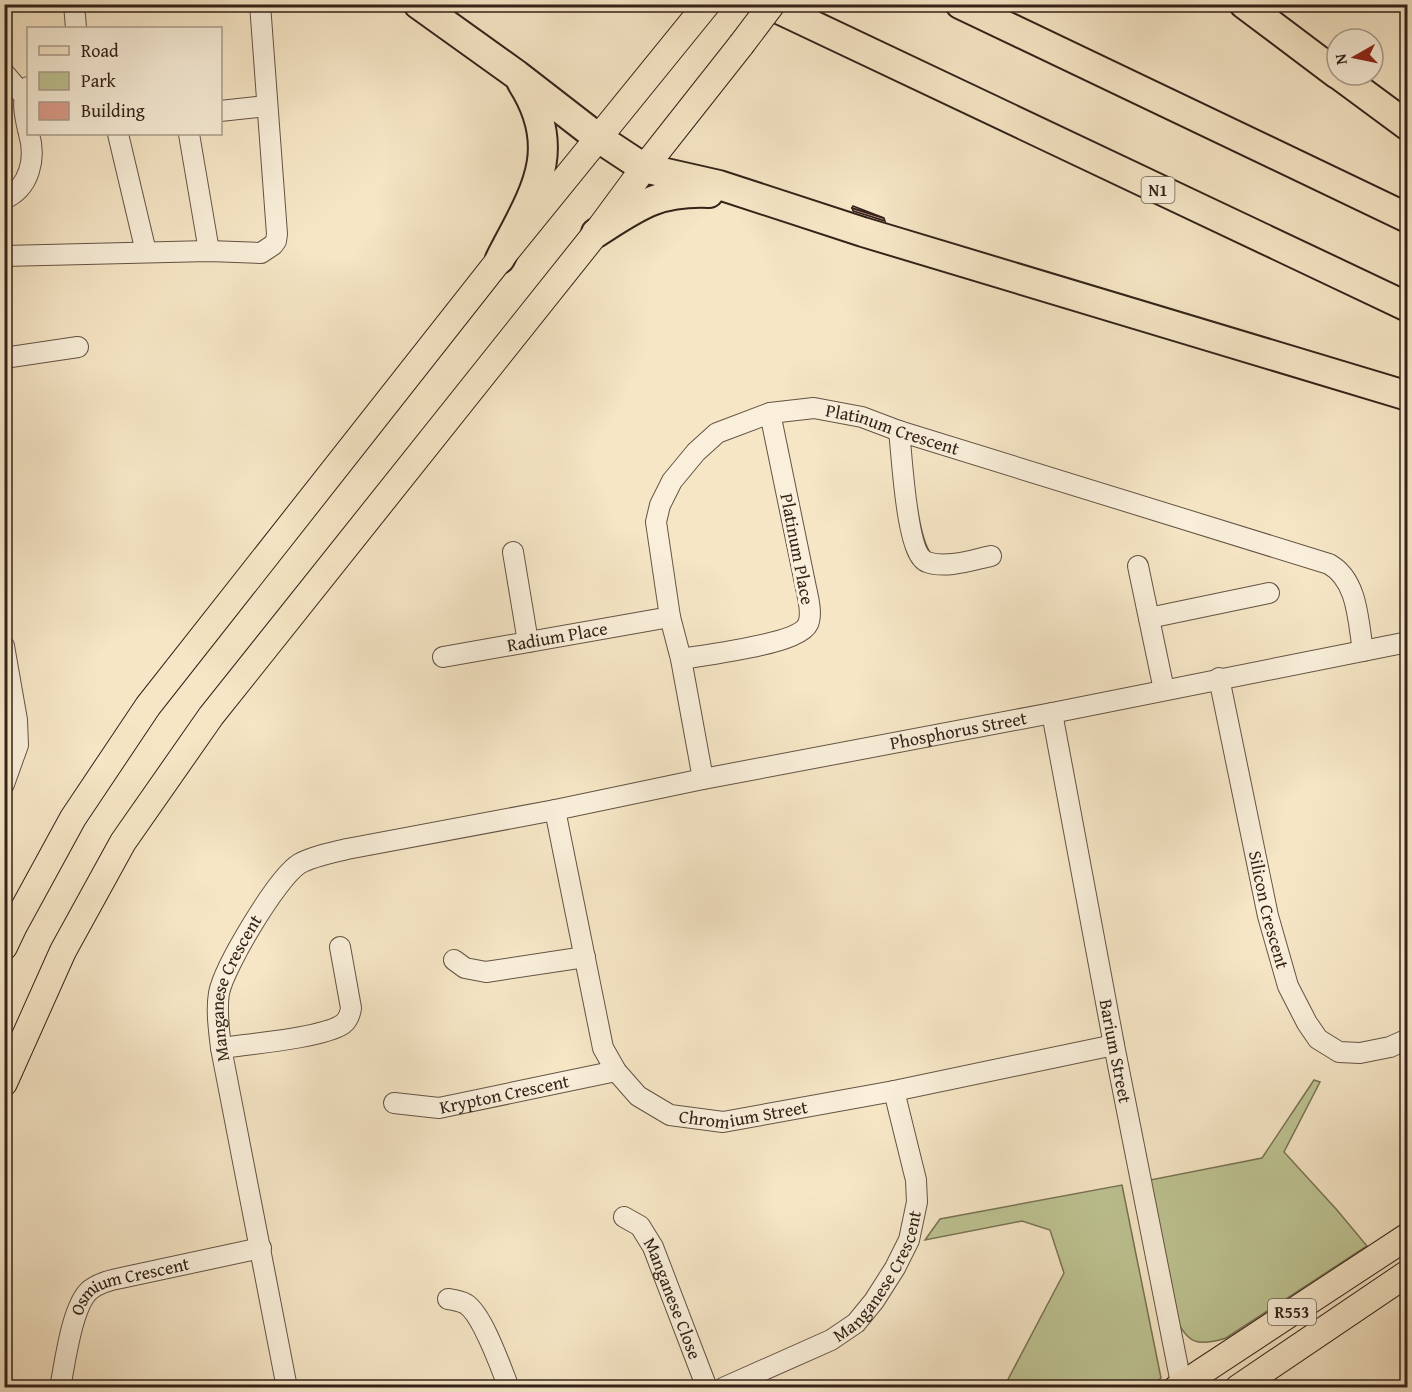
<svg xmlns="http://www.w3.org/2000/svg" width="1412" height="1392" font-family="'Gentium Book Plus',serif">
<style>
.green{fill:#bec493;stroke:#787356;stroke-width:1.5}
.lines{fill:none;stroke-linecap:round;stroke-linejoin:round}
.minor-casing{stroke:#645344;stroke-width:22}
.major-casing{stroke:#332219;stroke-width:28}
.highway-casing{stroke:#332219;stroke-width:32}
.minor{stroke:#f9efda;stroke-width:20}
.major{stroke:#f6e6c6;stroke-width:26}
.highway{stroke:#f6e6c6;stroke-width:28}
.major-bridge-casing{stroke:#332219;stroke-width:28;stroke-linecap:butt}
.major-bridge{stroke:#f6e6c6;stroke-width:26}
.wall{fill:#be8778;stroke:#332219;stroke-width:1.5}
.building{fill:#dd9d8c;stroke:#332219;stroke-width:1.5}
.labels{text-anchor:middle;stroke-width:6;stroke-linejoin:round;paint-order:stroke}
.shield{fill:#f9efda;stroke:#6e6053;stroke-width:1.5}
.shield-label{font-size:16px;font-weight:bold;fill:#332219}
.street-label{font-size:18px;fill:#332219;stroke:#f9efda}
</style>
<rect width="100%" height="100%" fill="#f6e6c6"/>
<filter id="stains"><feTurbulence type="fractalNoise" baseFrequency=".00333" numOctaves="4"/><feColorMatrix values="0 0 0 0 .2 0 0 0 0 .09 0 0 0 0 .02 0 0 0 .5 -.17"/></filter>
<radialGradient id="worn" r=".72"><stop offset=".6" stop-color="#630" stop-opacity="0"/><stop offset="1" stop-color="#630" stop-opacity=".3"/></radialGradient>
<g class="green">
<path d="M1314,1080L1320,1082L1284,1152L1337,1210L1367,1246L1226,1338C1198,1347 1187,1344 1175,1316L1150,1180L1262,1158Z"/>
<polygon points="1122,1185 1161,1378 1148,1387 1004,1387 1064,1273 1050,1230 1022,1221 925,1240 940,1219"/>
</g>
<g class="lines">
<g class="minor-casing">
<g id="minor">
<polyline points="74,4 76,28"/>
<polyline points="4,73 24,96"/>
<path d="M28,87C21,102 25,115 28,130"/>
<polyline points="220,111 267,106"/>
<polyline points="118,134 146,252"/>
<polyline points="189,134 209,251"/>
<path d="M4,199C30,188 36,158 29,134"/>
<polyline points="4,256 209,251 261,253 273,245 276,241 277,234 260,4"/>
<polyline points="4,358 78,347"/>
<path d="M899,431C902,454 906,555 927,562C946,569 972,560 991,556"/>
<polyline points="513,552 528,642"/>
<polyline points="1138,566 1164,690"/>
<polyline points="1149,618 1269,593"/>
<polyline points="4,646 17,720 18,745 4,784"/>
<path id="s1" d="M443,657L670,617"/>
<path d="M681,659C705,655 799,644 808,624C813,613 807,594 805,583L770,413"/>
<path id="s2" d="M1219,678L1268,916L1288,986L1307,1023L1318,1039L1339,1052L1360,1053L1390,1047L1408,1039"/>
<path id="s3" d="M1052,713L1114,1045L1182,1388"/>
<path id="s4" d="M703,779L681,659L670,617L656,522L660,505L672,481L696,452L717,433L770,413L814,408L862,417L899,431L1329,564C1358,580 1358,621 1363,651"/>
<path id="s5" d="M555,810L603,1048L616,1071L638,1096L670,1115L723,1122L894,1091L1114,1045"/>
<polyline points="454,960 465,968 486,972 585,957"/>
<path d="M221,1048C248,1044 323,1038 343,1024C348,1020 350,1015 351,1008L340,947"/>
<path id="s6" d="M394,1103L439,1108L616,1071"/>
<path id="s7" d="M624,1217L640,1226L653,1247L707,1388"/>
<path d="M448,1299C455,1300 461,1301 466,1304C483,1315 501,1368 509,1388"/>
<path id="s8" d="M60,1388C65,1363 72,1305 90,1290C99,1283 110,1280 121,1278L261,1248"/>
<path id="s9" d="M287,1388L221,1048C219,1030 216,1011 219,993C224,967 277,878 299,864C313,856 331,853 347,849L555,810L703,779L1052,713L1408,642"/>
<path id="s10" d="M723,1388L831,1340L856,1323L874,1301L895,1268L909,1240L917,1202L916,1180L894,1091"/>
</g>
</g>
<g class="major-casing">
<g id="major">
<polyline points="4,947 14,926 73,818 148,706 500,259 707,4"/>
<polyline points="4,1083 63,951 123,842 211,716 596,233 644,168 741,45"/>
<polyline points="1177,1388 1408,1236"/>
<polyline points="1238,1388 1408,1273"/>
</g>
</g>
<g class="highway-casing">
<g id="highway">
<polyline points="418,4 517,75 597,137 644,168 719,185 863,232 1408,396"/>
<polyline points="768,4 1408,307"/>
<polyline points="960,4 1408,218"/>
<polyline points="1244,4 1337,74"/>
<polyline points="1339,75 1408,126"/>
<path d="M596,233C638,206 657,191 709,193"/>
<path d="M500,259C532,196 566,152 522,83"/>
</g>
</g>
<use href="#minor" class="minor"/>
<use href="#major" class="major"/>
<use href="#highway" class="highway"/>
<g class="major-bridge-casing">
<polyline id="major-bridge" points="741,45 772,4"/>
</g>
<use href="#major-bridge" class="major-bridge"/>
</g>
<polygon class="wall" points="852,208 884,218 885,221 853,211"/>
<polygon class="building" points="853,206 884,218 852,208"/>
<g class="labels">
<g class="shield">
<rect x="1141.5" y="177" width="33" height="26" rx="4.5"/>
<rect x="1268" y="1299" width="48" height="26" rx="4.5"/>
</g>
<g class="shield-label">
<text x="1158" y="196">N1</text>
<text x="1292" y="1318">R553</text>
</g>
<g class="street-label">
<text dy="6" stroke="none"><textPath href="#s4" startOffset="554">Platinum Crescent</textPath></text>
<text transform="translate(797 549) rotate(79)" y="6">Platinum Place</text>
<text dy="6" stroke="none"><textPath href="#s1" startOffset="116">Radium Place</textPath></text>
<text dy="6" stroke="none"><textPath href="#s9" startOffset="1228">Phosphorus Street</textPath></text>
<text dy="6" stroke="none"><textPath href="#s2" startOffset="237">Silicon Crescent</textPath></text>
<text dy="6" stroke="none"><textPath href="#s9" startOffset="410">Manganese Crescent</textPath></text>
<text dy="6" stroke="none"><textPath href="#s3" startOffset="344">Barium Street</textPath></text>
<text dy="6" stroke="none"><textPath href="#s6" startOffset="112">Krypton Crescent</textPath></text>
<text dy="6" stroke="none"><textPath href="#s5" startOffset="414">Chromium Street</textPath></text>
<text dy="6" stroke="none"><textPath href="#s10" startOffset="200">Manganese Crescent</textPath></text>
<text dy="6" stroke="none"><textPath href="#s8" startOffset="141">Osmium Crescent</textPath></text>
<text dy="6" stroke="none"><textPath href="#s7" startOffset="98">Manganese Close</textPath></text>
</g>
</g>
<rect width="1412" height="1392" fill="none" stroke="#f6e6c6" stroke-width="24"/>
<rect x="6" y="6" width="1400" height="1380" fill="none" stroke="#332219" stroke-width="3"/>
<rect x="12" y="12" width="1388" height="1368" fill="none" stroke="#332219" stroke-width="1.5"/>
<rect x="27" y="27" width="195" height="108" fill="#f9efda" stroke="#aa9d8d" stroke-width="1.5"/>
<rect x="39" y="46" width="30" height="9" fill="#f6e6c6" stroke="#aa9d8d" stroke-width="1.5"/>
<text x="81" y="57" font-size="18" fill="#332219">Road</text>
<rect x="39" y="72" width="30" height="18" fill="#bec493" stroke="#aa9d8d" stroke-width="1.5"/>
<text x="81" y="87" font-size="18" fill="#332219">Park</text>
<rect x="39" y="102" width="30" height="18" fill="#dd9d8c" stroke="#aa9d8d" stroke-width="1.5"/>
<text x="81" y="117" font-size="18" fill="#332219">Building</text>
<g transform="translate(1355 57) rotate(261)"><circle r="28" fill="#f9efda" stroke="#aa9d8d" stroke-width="1.5"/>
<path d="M0-4.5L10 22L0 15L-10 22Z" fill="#8f2418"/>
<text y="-9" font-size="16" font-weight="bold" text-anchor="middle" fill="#332219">N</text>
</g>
<rect width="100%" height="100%" filter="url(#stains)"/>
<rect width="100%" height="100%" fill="url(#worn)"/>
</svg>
